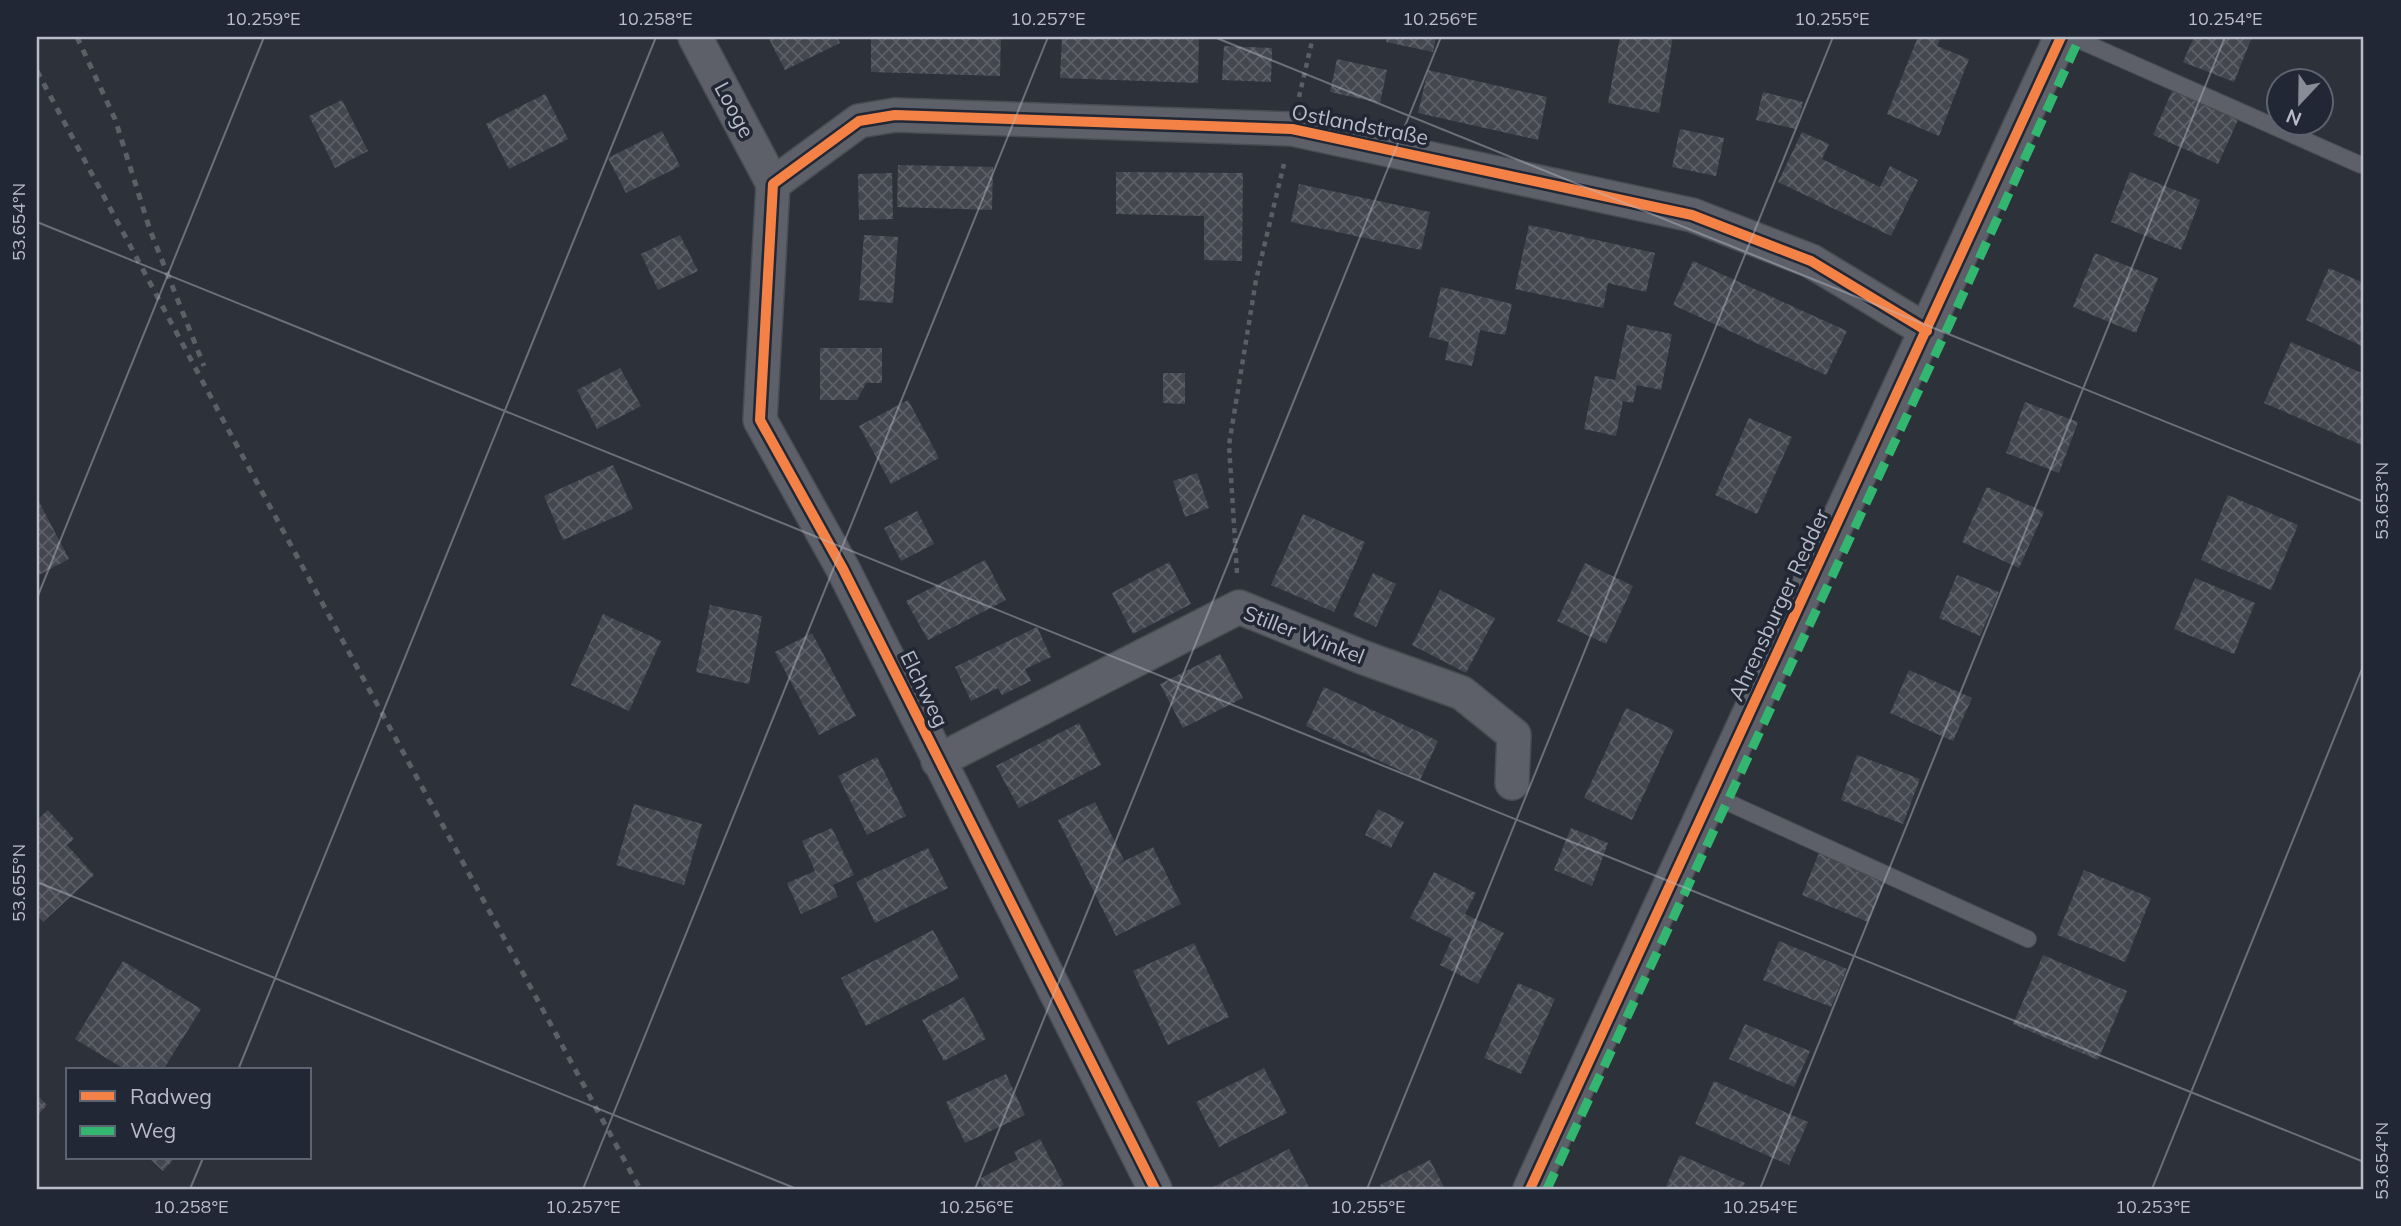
<svg xmlns="http://www.w3.org/2000/svg" width="2401" height="1226" font-family="Mulish,sans-serif">
<style>
.building{fill:url(#building-cross-hatch)}
.lines{fill:none;stroke-linecap:round;stroke-linejoin:round}
.service-casing{stroke:#494c52;stroke-width:18}
.minor-casing{stroke:#494c52;stroke-width:36}
.path{stroke:#5b5f65;stroke-width:4.5;stroke-dasharray:5 5;stroke-linecap:butt}
.service{stroke:#5d6068;stroke-width:16}
.minor{stroke:#5d6068;stroke-width:33}
.rail{stroke:#5c5f66;stroke-width:5;stroke-dasharray:7 7;stroke-linecap:butt}
.quiet{stroke:#33b770;stroke-width:9;stroke-dasharray:18 9;stroke-linecap:butt}
.cycleway-casing{stroke:#212734;stroke-width:15}
.cycleway{stroke:#f48246;stroke-width:10}
.ticks{fill:none;stroke:#b8bdc9;stroke-width:2;stroke-opacity:0.45}
.labels{text-anchor:middle;stroke-width:7;stroke-linejoin:round;paint-order:stroke}
.street-label{font-size:21px;fill:#b8bdc9;stroke:#212734}
.neatline{fill:none;stroke:#b8bdc9;stroke-width:2.5}
.ticks-label{font-size:18px;text-anchor:middle;fill:#b8bdc9}
</style>
<defs>
<pattern id="building-cross-hatch" width="8" height="8" patternUnits="userSpaceOnUse" patternTransform="scale(1.75)"><rect width="8" height="8" fill="#44474f"/><path d="M0 0l8 8M0 8l8-8" fill="none" stroke="#5d6067"/></pattern>
</defs>
<rect width="100%" height="100%" fill="#2d313a"/>
<g class="building">
<polygon points="768,37 837,37 840,43 785,70"/>
<polygon points="871,37 1001,37 1000,76 871,72"/>
<polygon points="1062,37 1199,37 1198,83 1060,78"/>
<polygon points="1387,37 1436,37 1433,52 1386,42"/>
<polygon points="1620,37 1673,37 1659,113 1608,103"/>
<polygon points="1918,37 1941,37 1937,46 1969,59 1939,136 1887,114"/>
<polygon points="2194,37 2252,37 2234,82 2183,62"/>
<polygon points="1224,46 1272,48 1271,82 1222,80"/>
<polygon points="1337,59 1387,70 1380,103 1330,92"/>
<polygon points="1428,70 1547,97 1538,140 1418,113"/>
<polygon points="2172,91 2238,120 2218,164 2153,135"/>
<polygon points="1763,92 1803,102 1796,129 1756,120"/>
<polygon points="545,94 568,139 509,169 486,124"/>
<polygon points="342,100 368,151 335,168 309,116"/>
<polygon points="1680,129 1724,138 1716,176 1672,167"/>
<polygon points="662,131 680,166 626,193 608,158"/>
<polygon points="1802,132 1829,144 1822,159 1880,187 1890,166 1918,180 1891,236 1778,182"/>
<polygon points="898,165 993,167 992,210 897,207"/>
<polygon points="1116,172 1243,173 1242,261 1204,260 1204,216 1116,214"/>
<polygon points="2130,172 2200,200 2181,250 2111,222"/>
<polygon points="892,173 893,219 859,220 858,174"/>
<polygon points="1299,184 1430,212 1421,250 1291,222"/>
<polygon points="1529,225 1655,253 1646,292 1608,283 1603,308 1515,289"/>
<polygon points="680,235 698,271 658,290 641,254"/>
<polygon points="864,235 898,237 893,303 859,300"/>
<polygon points="2095,253 2158,278 2136,333 2073,307"/>
<polygon points="1693,261 1847,331 1826,375 1673,305"/>
<polygon points="2329,268 2364,283 2364,347 2306,320"/>
<polygon points="1441,287 1512,304 1505,335 1480,330 1472,366 1445,360 1449,342 1429,337"/>
<polygon points="1627,325 1672,334 1661,390 1637,385 1633,403 1623,401 1616,436 1584,429 1595,376 1615,380"/>
<polygon points="2291,342 2364,374 2364,446 2264,403"/>
<polygon points="820,348 882,348 882,383 866,383 857,400 820,400"/>
<polygon points="620,368 641,406 597,429 577,390"/>
<polygon points="1163,373 1185,373 1185,404 1163,403"/>
<polygon points="908,400 939,458 891,484 859,426"/>
<polygon points="2025,402 2078,422 2059,473 2006,453"/>
<polygon points="1749,418 1792,437 1757,514 1715,495"/>
<polygon points="613,465 633,509 563,540 544,496"/>
<polygon points="1197,473 1209,508 1185,517 1173,481"/>
<polygon points="1987,487 2044,512 2019,568 1962,542"/>
<polygon points="2228,495 2298,525 2271,590 2201,560"/>
<polygon points="37,498 69,559 37,576"/>
<polygon points="917,511 934,544 901,561 884,528"/>
<polygon points="1303,514 1365,542 1334,612 1271,585"/>
<polygon points="985,560 1006,600 928,640 906,601"/>
<polygon points="1169,562 1191,604 1133,634 1112,593"/>
<polygon points="1585,563 1633,586 1606,644 1557,621"/>
<polygon points="1373,573 1396,584 1376,627 1353,616"/>
<polygon points="1957,575 1999,592 1980,636 1939,618"/>
<polygon points="2195,578 2255,603 2234,654 2174,629"/>
<polygon points="1440,590 1495,618 1466,673 1412,645"/>
<polygon points="710,605 762,616 749,684 696,672"/>
<polygon points="603,614 661,641 629,711 571,685"/>
<polygon points="1037,627 1051,657 1025,669 1031,681 1002,695 998,688 971,701 955,667"/>
<polygon points="812,633 856,716 819,735 775,652"/>
<polygon points="1220,654 1243,698 1183,728 1160,684"/>
<polygon points="1909,670 1972,698 1953,741 1890,713"/>
<polygon points="1324,687 1438,741 1420,780 1306,726"/>
<polygon points="1626,708 1674,730 1632,820 1584,798"/>
<polygon points="1079,723 1101,765 1019,808 996,766"/>
<polygon points="1857,755 1920,779 1903,824 1841,800"/>
<polygon points="877,757 906,816 867,835 838,776"/>
<polygon points="1095,802 1124,860 1116,865 1153,847 1181,904 1116,936 1058,820"/>
<polygon points="634,804 702,824 684,885 616,865"/>
<polygon points="1378,809 1404,822 1391,848 1365,835"/>
<polygon points="48,810 74,839 67,845 94,875 43,922 37,915 37,820"/>
<polygon points="832,828 854,875 833,885 838,897 801,914 787,883 815,871 802,841"/>
<polygon points="1571,828 1608,843 1592,886 1554,870"/>
<polygon points="928,848 948,888 875,923 856,882"/>
<polygon points="1819,853 1885,880 1868,922 1802,895"/>
<polygon points="2084,870 2151,898 2125,962 2057,935"/>
<polygon points="1434,872 1476,893 1465,914 1504,933 1478,984 1440,965 1452,939 1410,918"/>
<polygon points="933,930 959,978 866,1026 841,978"/>
<polygon points="1779,941 1847,969 1831,1007 1763,980"/>
<polygon points="1194,943 1229,1017 1168,1045 1133,971"/>
<polygon points="2043,955 2127,991 2098,1060 2013,1024"/>
<polygon points="123,961 201,1009 163,1070 126,1070 75,1039"/>
<polygon points="1518,983 1555,999 1521,1074 1484,1058"/>
<polygon points="964,997 986,1039 944,1061 922,1020"/>
<polygon points="1745,1024 1810,1051 1794,1087 1729,1059"/>
<polygon points="1264,1068 1287,1113 1219,1147 1196,1102"/>
<polygon points="1006,1074 1025,1115 965,1143 946,1102"/>
<polygon points="1714,1081 1808,1122 1789,1165 1695,1124"/>
<polygon points="37,1095 47,1105 37,1116"/>
<polygon points="1040,1139 1064,1185 1054,1189 984,1189 979,1179 1018,1159 1014,1152"/>
<polygon points="1289,1149 1309,1187 1305,1189 1214,1189 1213,1187"/>
<polygon points="1680,1155 1745,1183 1742,1189 1665,1189"/>
<polygon points="149,1158 175,1158 163,1171"/>
<polygon points="1430,1160 1445,1189 1382,1189 1380,1185"/>
</g>
<g class="lines">
<g class="service-casing">
<g id="service">
<polyline points="2072,37 2361,165"/>
<polyline points="1709,802 1727,802 2028,939"/>
</g>
</g>
<g class="minor-casing">
<g id="minor">
<polyline points="695,37 773,184"/>
<polyline points="773,184 859,121 895,115 1292,129 1692,215 1811,261 1927,331"/>
<polyline points="773,184 760,420 843,569 1155,1189"/>
<polyline points="938,761 1239,607 1362,657 1462,693 1514,735 1512,783"/>
<polyline points="1530,1189 2061,37"/>
</g>
</g>
<g class="path">
<polyline points="1299,97 1313,37"/>
<polyline points="1237,573 1229,445 1256,280 1284,164"/>
</g>
<use href="#service" class="service"/>
<use href="#minor" class="minor"/>
<g class="rail">
<polyline points="77,37 115,119 150,230 204,366"/>
<polyline points="37,71 229,431 640,1189"/>
</g>
<polyline class="quiet" points="1547,1189 1949,325 2080,37"/>
<g class="cycleway-casing">
<g id="cycleway">
<polyline points="1155,1189 843,569 760,420 773,184 859,121 895,115 1292,129 1692,215 1811,261 1927,331"/>
<polyline points="1530,1189 2061,37"/>
</g>
</g>
<use href="#cycleway" class="cycleway"/>
</g>
<path class="ticks" d="M1214,37L2364,502M37,222L2364,1162M37,598L264,37M37,882L797,1189M238,1070L656,37M190,1189L203,1158M583,1189L1048,37M975,1189L1441,37M1367,1189L1833,37M1760,1189L2225,37M2152,1189L2364,664"/>
<g class="labels">
<g class="street-label">
<text transform="translate(734 110) rotate(62)" y="7">Looge</text>
<text transform="translate(1360 125) rotate(11)" y="7">Ostlandstraße</text>
<text transform="translate(1779 605) rotate(-65)" y="7">Ahrensburger Redder</text>
<text transform="translate(1304 635) rotate(21)" y="7">Stiller Winkel</text>
<text transform="translate(924 689) rotate(64)" y="7">Elchweg</text>
</g>
</g>
<rect width="2401" height="1226" fill="none" stroke="#212734" stroke-width="77"/>
<rect x="66" y="1068" width="245" height="91" fill="#212734" stroke="#5d6370" stroke-width="2"/>
<rect x="80" y="1091" width="35" height="10" fill="#f48246" stroke="#5d6370" stroke-width="2"/>
<text x="130" y="1104" font-size="21" fill="#b8bdc9">Radweg</text>
<rect x="80" y="1126" width="35" height="10" fill="#33b770" stroke="#5d6370" stroke-width="2"/>
<text x="130" y="1138" font-size="21" fill="#b8bdc9">Weg</text>
<g transform="translate(2300 102) rotate(202)"><circle r="33" fill="#212734" stroke="#5d6370" stroke-width="2"/>
<path d="M0-5L12 26L0 18L-12 26Z" fill="#878c97"/>
<text y="-10" font-size="19" font-weight="bold" text-anchor="middle" fill="#b8bdc9">N</text>
</g>
<rect x="38" y="38" width="2324" height="1150" class="neatline"/>
<g class="ticks-label">
<text x="263" y="25">10.259°E</text>
<text x="655" y="25">10.258°E</text>
<text x="1048" y="25">10.257°E</text>
<text x="1440" y="25">10.256°E</text>
<text x="1832" y="25">10.255°E</text>
<text x="2225" y="25">10.254°E</text>
<text transform="translate(19 222) rotate(-90)" y="6">53.654°N</text>
<text transform="translate(2382 501) rotate(-90)" y="6">53.653°N</text>
<text transform="translate(19 883) rotate(-90)" y="6">53.655°N</text>
<text transform="translate(2382 1161) rotate(-90)" y="6">53.654°N</text>
<text x="191" y="1213">10.258°E</text>
<text x="583" y="1213">10.257°E</text>
<text x="976" y="1213">10.256°E</text>
<text x="1368" y="1213">10.255°E</text>
<text x="1760" y="1213">10.254°E</text>
<text x="2153" y="1213">10.253°E</text>
</g>
</svg>
